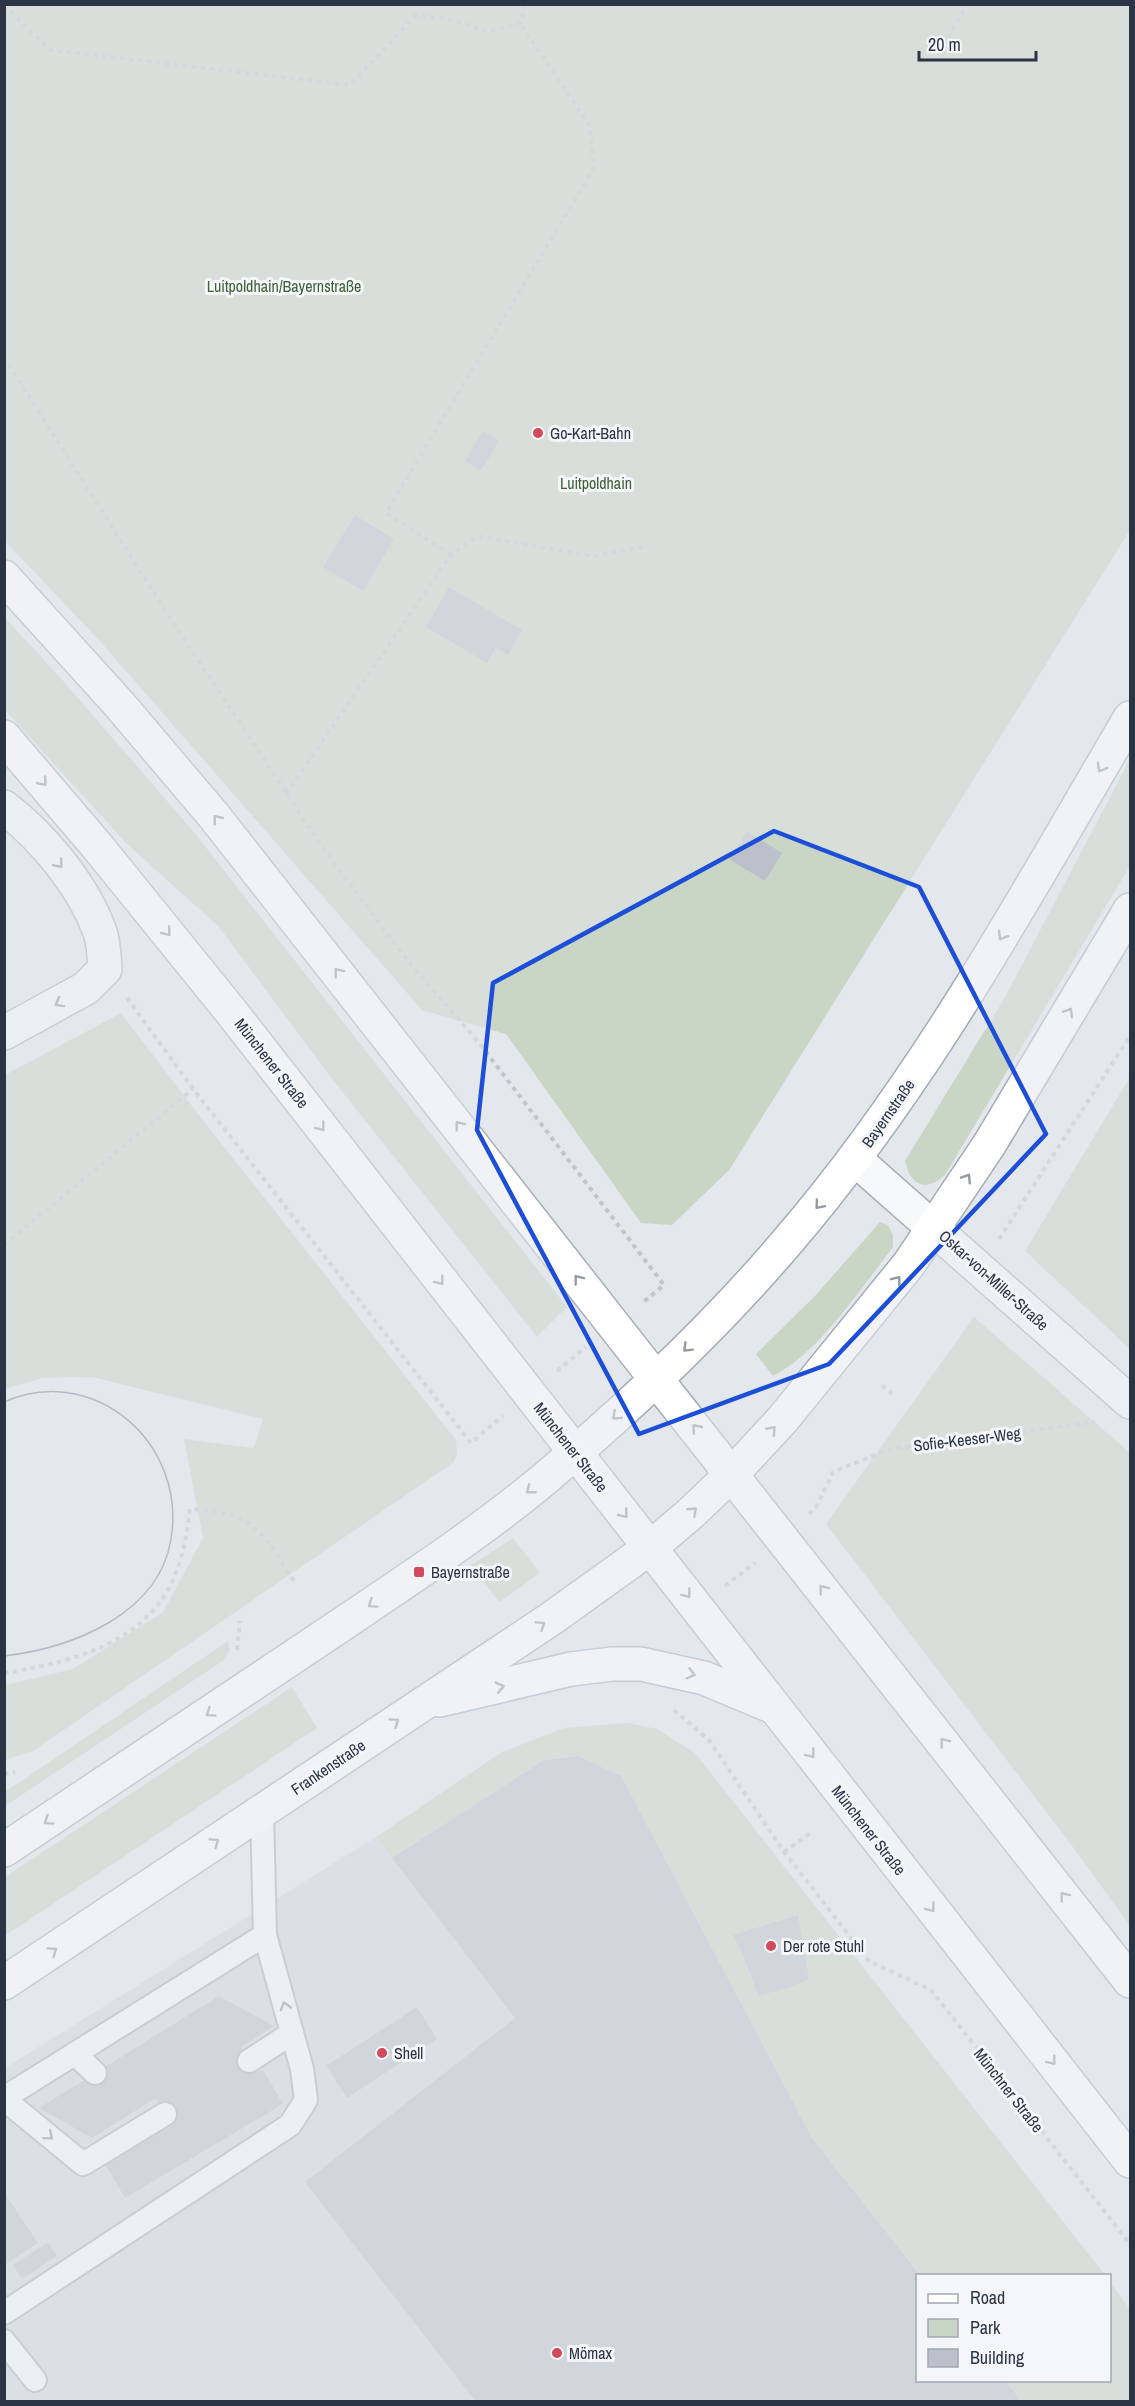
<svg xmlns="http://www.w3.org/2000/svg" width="1135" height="2406" font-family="'Archivo Narrow',sans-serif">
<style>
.built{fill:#d2d6de}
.green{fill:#c9d6c5}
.building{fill:#bbc0ca}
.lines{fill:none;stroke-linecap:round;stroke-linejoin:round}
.lane-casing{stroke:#a9aeb7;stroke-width:26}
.street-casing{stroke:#a9aeb7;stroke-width:36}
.secondary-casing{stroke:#a9aeb7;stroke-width:36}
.primary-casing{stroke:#a3abb8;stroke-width:36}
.path{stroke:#c2c5cb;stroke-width:4;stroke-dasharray:4.5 4.5;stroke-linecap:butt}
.lane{stroke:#f7f8fa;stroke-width:22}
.street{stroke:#f7f8fa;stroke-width:33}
.secondary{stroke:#fff;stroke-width:33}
.primary{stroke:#fff;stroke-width:33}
.tram{stroke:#7d8696;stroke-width:1.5}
.oneway{stroke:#959aa2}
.oneway2{stroke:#9196a0}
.marked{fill:none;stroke:#1d4ed8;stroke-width:4.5;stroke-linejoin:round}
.poi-dot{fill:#d1495b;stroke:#f4f6f9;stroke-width:2}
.labels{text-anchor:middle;stroke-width:6;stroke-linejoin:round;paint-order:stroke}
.park-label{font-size:16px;fill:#3f6138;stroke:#f4f6f9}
.poi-label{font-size:16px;fill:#2b3445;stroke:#f4f6f9;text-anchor:start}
.street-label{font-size:16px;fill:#2b3445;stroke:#f4f6f9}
</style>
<rect width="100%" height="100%" fill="#e4e7ec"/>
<polygon class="built" points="579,1756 621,1776 812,2138 921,2275 918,2276 918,2380 1005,2381 1022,2401 6,2402 5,2068 376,1837 392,1858 544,1760"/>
<g class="green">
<polygon points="5,5 1130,5 1130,530 729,1170 672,1225 641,1223 506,1034 422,1010 98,639 5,541"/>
<polygon points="5,618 58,675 194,832 567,1307 537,1337 329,1075 219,927 125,842 5,710"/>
<path d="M1130,759V866L945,1175C926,1192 910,1186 905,1161L1004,999Z"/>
<polygon points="121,1013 198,1114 456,1440 457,1453 454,1462 33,1751 5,1760 5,1685 73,1669 163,1612 203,1538 184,1439 254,1448 263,1419 92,1377 43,1378 5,1389 5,1075"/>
<polygon points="1130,1077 1130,1349 1025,1251"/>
<path d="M880,1222L888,1225L893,1235V1247C861,1288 819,1353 773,1376L756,1354L815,1296Z"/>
<polygon points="974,1317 1130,1453 1130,1926 1067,1839 826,1524"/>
<polygon points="513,1538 540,1573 499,1602 471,1565"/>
<polygon points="228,1641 230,1649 224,1660 5,1806 5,1792"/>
<polygon points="292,1687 317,1728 5,1936 5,1877"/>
<polygon points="628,1723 657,1729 695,1753 1105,2275 921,2275 812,2138 620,1775 579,1756 544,1760 392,1858 376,1837 502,1752 564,1728"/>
<polygon points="1110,2282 1130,2309 1130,2401 1022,2401 1005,2381 1110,2380"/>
</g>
<g class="building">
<polygon points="483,431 499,441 481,471 465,461"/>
<polygon points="355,515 394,539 363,591 323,567"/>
<polygon points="449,587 522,630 508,655 496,647 487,663 426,627"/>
<polygon points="747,831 782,853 765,881 729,859"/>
<polygon points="579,1756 621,1776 812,2138 921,2276 918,2276 918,2380 1005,2380 1022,2402 476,2402 305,2182 515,2018 392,1858 544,1760"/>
<polygon points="798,1915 809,1979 790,1987 758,1996 744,1957 733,1935"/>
<polygon points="219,1996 274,2026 241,2047 256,2073 263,2070 283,2104 125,2198 105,2164 172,2125 156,2098 92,2138 39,2108"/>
<polygon points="417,2007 437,2039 347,2098 326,2066"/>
<polygon points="4,2192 38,2243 4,2265"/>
<polygon points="48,2242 57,2256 22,2279 13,2265"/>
</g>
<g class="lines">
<g class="lane-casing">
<g id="lane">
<polyline points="75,2054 95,2073"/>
<polyline points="249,2061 292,2033 265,1935 262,1811"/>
<polyline points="4,2098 265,1935"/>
<polyline points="4,2099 83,2164 165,2114"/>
<polyline points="4,2313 290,2125 306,2100 302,2069 292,2033"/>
<polyline points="4,2341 35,2380"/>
</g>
</g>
<g class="street-casing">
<g id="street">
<path d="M4,807C43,837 83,885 100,932C104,943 104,957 105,969L86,988L4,1033"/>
<polyline points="855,1159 1130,1402"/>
</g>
</g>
<g class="secondary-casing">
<g id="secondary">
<polyline points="4,577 119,704 214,816 656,1379"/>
<polyline points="4,737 97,846 233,1014 575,1452"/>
</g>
</g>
<g class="primary-casing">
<g id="primary">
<polyline points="656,1379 1130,1981"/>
<polyline points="575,1452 1130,2161"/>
<polyline points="440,1700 571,1669 612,1664 641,1664 704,1678 771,1706"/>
<path d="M4,1850C111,1779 217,1708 323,1637C397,1587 473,1538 542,1481C629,1408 714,1328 787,1242C924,1083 1024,898 1130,718"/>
<polyline points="4,1983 552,1618 651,1547 690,1514 733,1473 783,1419 909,1264 989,1145 1130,910"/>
</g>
</g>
<g class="path">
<polyline points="1130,4 1130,5"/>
<polyline points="4,5 50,50 350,85 416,15 453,20 489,32 520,23 526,4"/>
<polyline points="938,53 968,4"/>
<polyline points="4,357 165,610 320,844 409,962 480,1044 664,1285 641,1304"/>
<polyline points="451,555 386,513 594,168 589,125 520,23"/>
<polyline points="286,794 451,555 478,536 593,556 648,546"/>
<polyline points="127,998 193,1089 471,1443 503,1416"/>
<polyline points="999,1239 1130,1036"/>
<polyline points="4,1245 193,1089"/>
<polyline points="557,1371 586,1347"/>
<polyline points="882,1386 892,1394"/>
<polyline points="809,1514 816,1507 833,1472 890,1449 1095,1422"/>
<polyline points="725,1586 755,1563"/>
<polyline points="237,1650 240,1621"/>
<path d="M4,1673C70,1663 148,1643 175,1575C184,1554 187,1532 190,1509C258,1513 260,1530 295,1583"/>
<polyline points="674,1710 709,1740 784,1852 869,1961 931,1990 1130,2244"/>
<polyline points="4,1774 15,1772"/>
<polyline points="784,1852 812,1832"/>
</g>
<use href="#lane" class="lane"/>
<use href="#street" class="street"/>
<use href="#secondary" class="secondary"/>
<use href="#primary" class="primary"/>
<path class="tram" d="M4,1402C95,1362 187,1444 171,1539C159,1615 71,1648 4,1656"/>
</g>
<defs><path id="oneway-chevron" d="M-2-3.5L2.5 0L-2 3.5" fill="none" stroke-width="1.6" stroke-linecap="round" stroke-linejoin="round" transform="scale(1.5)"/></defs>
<g class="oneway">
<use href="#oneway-chevron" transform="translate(1101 768) rotate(120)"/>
<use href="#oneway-chevron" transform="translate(43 782) rotate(50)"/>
<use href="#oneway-chevron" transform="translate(217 819) rotate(-129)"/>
<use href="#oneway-chevron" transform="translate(167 932) rotate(51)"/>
<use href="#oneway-chevron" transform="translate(1002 936) rotate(121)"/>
<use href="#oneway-chevron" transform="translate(338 972) rotate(-128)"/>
<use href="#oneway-chevron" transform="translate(1069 1012) rotate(-59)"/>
<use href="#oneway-chevron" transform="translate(459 1125) rotate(-128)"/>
<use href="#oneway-chevron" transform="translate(321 1127) rotate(52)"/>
<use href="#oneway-chevron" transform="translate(967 1178) rotate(-57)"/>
<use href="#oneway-chevron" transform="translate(819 1205) rotate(130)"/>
<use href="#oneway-chevron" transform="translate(578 1279) rotate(-128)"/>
<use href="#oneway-chevron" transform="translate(897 1280) rotate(-52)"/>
<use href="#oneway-chevron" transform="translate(440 1281) rotate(52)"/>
<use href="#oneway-chevron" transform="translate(687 1348) rotate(135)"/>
<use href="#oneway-chevron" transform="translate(616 1416) rotate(138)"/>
<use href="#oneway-chevron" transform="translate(696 1428) rotate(-129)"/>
<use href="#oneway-chevron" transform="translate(772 1430) rotate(-48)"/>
<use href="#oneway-chevron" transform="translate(530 1490) rotate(142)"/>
<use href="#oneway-chevron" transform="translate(693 1511) rotate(-43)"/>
<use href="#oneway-chevron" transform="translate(624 1514) rotate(51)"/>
<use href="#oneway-chevron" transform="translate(823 1589) rotate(-128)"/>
<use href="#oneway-chevron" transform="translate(687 1594) rotate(52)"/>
<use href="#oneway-chevron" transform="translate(372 1604) rotate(146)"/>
<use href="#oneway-chevron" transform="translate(541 1625) rotate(-34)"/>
<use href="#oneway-chevron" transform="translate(691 1674) rotate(15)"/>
<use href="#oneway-chevron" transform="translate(500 1687) rotate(-13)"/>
<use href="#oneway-chevron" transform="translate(210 1713) rotate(146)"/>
<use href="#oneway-chevron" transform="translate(395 1722) rotate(-34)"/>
<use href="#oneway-chevron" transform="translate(944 1742) rotate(-128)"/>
<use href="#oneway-chevron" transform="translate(811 1754) rotate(52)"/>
<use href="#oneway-chevron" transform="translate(48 1821) rotate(146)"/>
<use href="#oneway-chevron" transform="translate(215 1842) rotate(-34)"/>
<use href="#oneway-chevron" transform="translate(1064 1896) rotate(-128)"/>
<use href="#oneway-chevron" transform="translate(931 1908) rotate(52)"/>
<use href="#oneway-chevron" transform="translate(53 1951) rotate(-34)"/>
<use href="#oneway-chevron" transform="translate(1052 2061) rotate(52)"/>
</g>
<g class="oneway2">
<use href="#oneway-chevron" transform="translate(59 864) rotate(50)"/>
<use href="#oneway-chevron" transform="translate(59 1003) rotate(151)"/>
<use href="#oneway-chevron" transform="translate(285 2006) rotate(-105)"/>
<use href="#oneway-chevron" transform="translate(49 2136) rotate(40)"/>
</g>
<path d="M0 0H1135V2406H0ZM774,831L919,887L1046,1134L829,1364L639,1434L477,1130L493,983Z" fill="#e4e7ec" fill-opacity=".55" fill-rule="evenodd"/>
<path class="marked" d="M774,831L919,887L1046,1134L829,1364L639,1434L477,1130L493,983Z"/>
<g class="poi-dot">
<circle cx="538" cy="433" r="6"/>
<rect x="413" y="1566" width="12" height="12" rx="3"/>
<circle cx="771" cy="1946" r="6"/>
<circle cx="382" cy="2053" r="6"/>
<circle cx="557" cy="2353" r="6"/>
</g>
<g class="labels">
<g class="park-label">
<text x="284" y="292">Luitpoldhain/Bayernstraße</text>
<text x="596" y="489">Luitpoldhain</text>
</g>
<g class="poi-label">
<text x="550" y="439">Go-Kart-Bahn</text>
<text x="431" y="1578">Bayernstraße</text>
<text x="783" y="1952">Der rote Stuhl</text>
<text x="394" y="2059">Shell</text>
<text x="569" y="2359">Mömax</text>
</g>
<g class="street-label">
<text transform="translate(272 1063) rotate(52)" y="6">Münchener Straße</text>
<text transform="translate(888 1113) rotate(-55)" y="6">Bayernstraße</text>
<text transform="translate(994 1280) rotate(42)" y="6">Oskar-von-Miller-Straße</text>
<text transform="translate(967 1439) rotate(-7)" y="6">Sofie-Keeser-Weg</text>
<text transform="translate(571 1447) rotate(52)" y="6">Münchener Straße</text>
<text transform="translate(328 1767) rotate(-34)" y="6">Frankenstraße</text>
<text transform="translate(869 1830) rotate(52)" y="6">Münchener Straße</text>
<text transform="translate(1009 2090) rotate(52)" y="6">Münchner Straße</text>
</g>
</g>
<rect width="1135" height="2406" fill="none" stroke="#2b3445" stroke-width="12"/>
<rect x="916" y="2274" width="195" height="108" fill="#f4f6f9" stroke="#a4a8b1" stroke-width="1.5"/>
<rect x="928" y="2294" width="30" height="9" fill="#ffffff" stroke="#a4a8b1" stroke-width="1.5"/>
<text x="970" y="2304" font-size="18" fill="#2b3445">Road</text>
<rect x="928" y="2319" width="30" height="18" fill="#c9d6c5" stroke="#a4a8b1" stroke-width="1.5"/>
<text x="970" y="2334" font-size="18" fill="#2b3445">Park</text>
<rect x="928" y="2349" width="30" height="18" fill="#bbc0ca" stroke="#a4a8b1" stroke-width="1.5"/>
<text x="970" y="2364" font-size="18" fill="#2b3445">Building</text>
<path d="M919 51v9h117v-9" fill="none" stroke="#2b3445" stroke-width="3"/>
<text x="928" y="51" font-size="18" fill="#2b3445" stroke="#f4f6f9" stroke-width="4.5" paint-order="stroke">20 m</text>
</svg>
